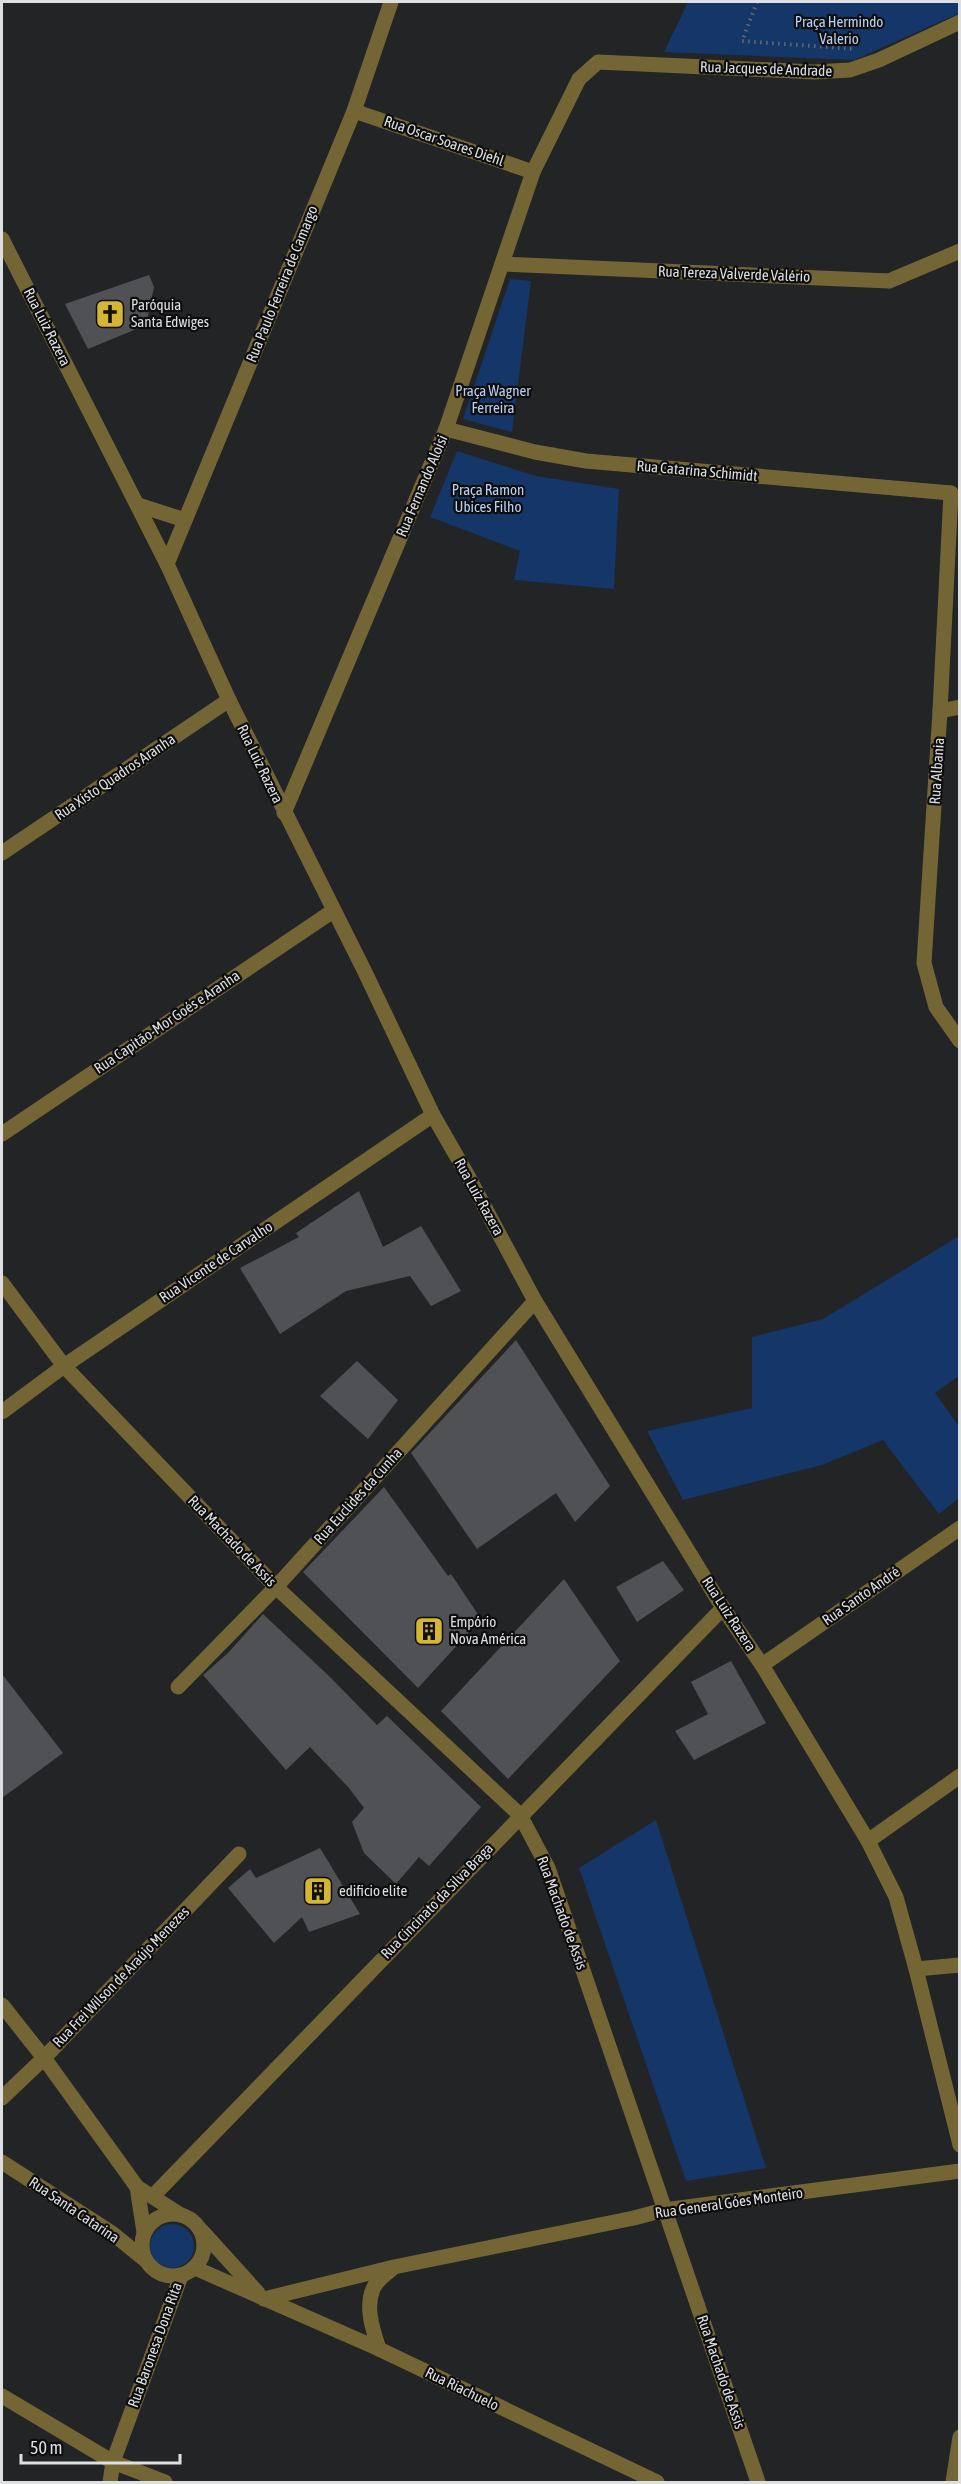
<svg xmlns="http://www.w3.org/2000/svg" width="961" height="2484" font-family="'Asap Condensed',sans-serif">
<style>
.green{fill:#143668}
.building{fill:#505154}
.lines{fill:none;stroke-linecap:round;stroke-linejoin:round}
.path{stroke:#67686a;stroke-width:4;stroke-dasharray:1.5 4.5;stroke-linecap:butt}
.minor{stroke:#746634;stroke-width:15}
.labels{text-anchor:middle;stroke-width:4.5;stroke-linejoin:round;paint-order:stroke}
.park-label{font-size:15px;fill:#bad0f0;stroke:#0d0d0e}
.street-label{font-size:15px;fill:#dedfe1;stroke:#0d0d0e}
.poi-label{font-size:15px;fill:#dedfe1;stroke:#0d0d0e;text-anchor:start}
</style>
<rect width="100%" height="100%" fill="#232426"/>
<g class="green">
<polygon points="688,2 959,2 960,13 854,60 664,52"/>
<polygon points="510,279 531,281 512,432 463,419"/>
<polygon points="457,451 536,476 619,489 614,589 514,580 520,551 430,517"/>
<polygon points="959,1236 959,1376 935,1393 959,1426 959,1498 939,1514 883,1440 822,1465 683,1500 647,1431 752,1408 752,1337 823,1319"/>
<polygon points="656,1820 766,2168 686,2181 579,1868"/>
<circle cx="172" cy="2246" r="22"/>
</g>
<g class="building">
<polygon points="149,275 154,287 146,325 88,349 65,304"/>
<polygon points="359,1191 383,1247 421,1226 461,1291 431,1306 410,1276 346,1291 280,1334 240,1268 299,1237 296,1233"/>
<polygon points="516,1340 610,1486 575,1522 556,1493 477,1549 411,1453"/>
<polygon points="357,1361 398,1400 368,1439 320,1396"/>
<polygon points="384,1487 448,1576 451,1574 481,1619 418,1688 303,1572"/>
<polygon points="663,1561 684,1590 637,1622 616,1587"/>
<polygon points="564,1579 620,1661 508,1779 441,1711"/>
<polygon points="263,1614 330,1677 377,1725 387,1716 481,1807 429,1866 419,1857 396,1884 364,1853 352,1822 364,1808 349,1788 310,1747 286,1770 203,1675 228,1653"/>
<polygon points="731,1661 766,1723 694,1760 675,1731 708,1714 691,1682"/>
<polygon points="2,1674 63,1753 2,1798"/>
<polygon points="320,1848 360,1914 309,1932 302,1917 274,1943 228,1888 250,1869 256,1878"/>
</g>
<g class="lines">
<polyline class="path" points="757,2 742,41 855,49"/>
<g class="minor">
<polyline points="354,111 533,172"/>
<polyline points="2,239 167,564 229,700 364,970 433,1115 468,1176 535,1301 723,1608 762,1665 868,1841 896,1897 916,1969 960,2145"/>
<polyline points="502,264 889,281 960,251"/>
<polyline points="446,429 535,452 586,461 951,493"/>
<polyline points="951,493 940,711 924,963 936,1007 960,1041"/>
<polyline points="138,505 185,520"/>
<polyline points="167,564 354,111 391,2"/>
<polyline points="940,711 960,707"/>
<polyline points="284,813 446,429 533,172 579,79 598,62 814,72 850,70 879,60 960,22"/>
<polyline points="2,853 229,700"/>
<polyline points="2,1134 333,911"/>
<polyline points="2,1283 64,1366 276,1587 520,1815 548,1868 758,2482"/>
<polyline points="2,1412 64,1366 433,1115"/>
<polyline points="762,1665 960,1528"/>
<polyline points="178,1687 276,1587 535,1301"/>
<polyline points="868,1841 960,1776"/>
<polyline points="916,1969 960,1965"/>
<polyline points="2,2005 44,2058 137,2187 181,2215"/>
<polyline points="2,2098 44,2058 239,1854"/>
<polyline points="2,2162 112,2233 144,2259"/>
<polyline points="137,2187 144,2232"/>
<polyline points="153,2196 723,1608"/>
<circle cx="173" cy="2245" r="31"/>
<polyline points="202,2231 258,2293"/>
<polyline points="195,2268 379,2349 657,2482"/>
<polyline points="264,2299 394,2267 634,2218 664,2210 960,2171"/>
<path d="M379,2349C373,2330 365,2308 373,2289C376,2281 386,2274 392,2269"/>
<polyline points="2,2396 113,2462 165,2482"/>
<polyline points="110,2482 113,2462 181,2276"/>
<polyline points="953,2482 960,2437"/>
</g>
</g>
<defs>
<g id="church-square" transform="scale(1.5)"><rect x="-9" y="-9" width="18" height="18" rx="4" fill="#d5b534" stroke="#0d0d0e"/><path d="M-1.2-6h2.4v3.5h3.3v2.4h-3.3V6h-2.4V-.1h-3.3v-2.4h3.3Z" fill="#111"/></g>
<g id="building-square" transform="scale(1.5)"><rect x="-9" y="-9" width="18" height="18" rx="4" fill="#d5b534" stroke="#0d0d0e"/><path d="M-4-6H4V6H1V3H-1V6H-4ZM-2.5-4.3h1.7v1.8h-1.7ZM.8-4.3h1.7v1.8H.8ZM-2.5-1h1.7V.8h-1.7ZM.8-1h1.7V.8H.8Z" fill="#111"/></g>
</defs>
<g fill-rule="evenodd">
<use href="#church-square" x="110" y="314"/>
<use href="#building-square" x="429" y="1631"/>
<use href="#building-square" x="318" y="1891"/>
</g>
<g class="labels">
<g class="park-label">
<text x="839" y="27">Praça Hermindo<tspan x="839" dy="17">Valerio</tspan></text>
<text x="493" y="396">Praça Wagner<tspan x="493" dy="17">Ferreira</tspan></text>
<text x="488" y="495">Praça Ramon<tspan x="488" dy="17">Ubices Filho</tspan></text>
</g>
<g class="street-label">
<text transform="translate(766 69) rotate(2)" y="5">Rua Jacques de Andrade</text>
<text transform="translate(444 141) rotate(19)" y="5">Rua Oscar Soares Diehl</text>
<text transform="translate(734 274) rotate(2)" y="5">Rua Tereza Valverde Valério</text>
<text transform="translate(282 284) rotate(-68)" y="5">Rua Paulo Ferreira de Camargo</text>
<text transform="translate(47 327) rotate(63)" y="5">Rua Luiz Razera</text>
<text transform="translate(697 471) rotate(5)" y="5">Rua Catarina Schimidt</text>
<text transform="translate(422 486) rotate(-67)" y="5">Rua Fernando Aloisi</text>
<text transform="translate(260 764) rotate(64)" y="5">Rua Luiz Razera</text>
<text transform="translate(937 771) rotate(-86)" y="5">Rua Albania</text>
<text transform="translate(115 777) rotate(-34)" y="5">Rua Xisto Quadros Aranha</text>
<text transform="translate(167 1022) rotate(-34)" y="5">Rua Capitão-Mor Goés e Aranha</text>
<text transform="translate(479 1197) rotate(61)" y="5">Rua Luiz Razera</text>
<text transform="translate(216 1262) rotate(-34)" y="5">Rua Vicente de Carvalho</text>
<text transform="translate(358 1496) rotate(-48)" y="5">Rua Euclides da Cunha</text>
<text transform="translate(232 1541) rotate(46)" y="5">Rua Machado de Assis</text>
<text transform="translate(861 1596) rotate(-35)" y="5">Rua Santo André</text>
<text transform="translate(729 1614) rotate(57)" y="5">Rua Luiz Razera</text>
<text transform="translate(437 1901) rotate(-46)" y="5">Rua Cincinato da Silva Braga</text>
<text transform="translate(562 1913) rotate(70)" y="5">Rua Machado de Assis</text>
<text transform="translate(121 1977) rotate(-46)" y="5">Rua Frei Wilson de Araújo Menezes</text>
<text transform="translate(729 2203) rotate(-8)" y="5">Rua General Góes Monteiro</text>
<text transform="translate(74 2210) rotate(34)" y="5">Rua Santa Catarina</text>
<text transform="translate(155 2345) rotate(-70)" y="5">Rua Baronesa Dona Rita</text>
<text transform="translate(721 2372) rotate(71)" y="5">Rua Machado de Assis</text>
<text transform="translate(462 2389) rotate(26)" y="5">Rua Riachuelo</text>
</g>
<g class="poi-label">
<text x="131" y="310">Paróquia<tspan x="131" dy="17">Santa Edwiges</tspan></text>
<text x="450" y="1627">Empório<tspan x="450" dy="17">Nova América</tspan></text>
<text x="339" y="1896">edificio elite</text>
</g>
</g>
<rect width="961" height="2484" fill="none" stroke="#dedfe1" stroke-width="6"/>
<path d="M21 2454v9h159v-9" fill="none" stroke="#dedfe1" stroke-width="3"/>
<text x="30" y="2454" font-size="18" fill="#dedfe1" stroke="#0d0d0e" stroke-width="4.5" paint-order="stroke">50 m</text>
</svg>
